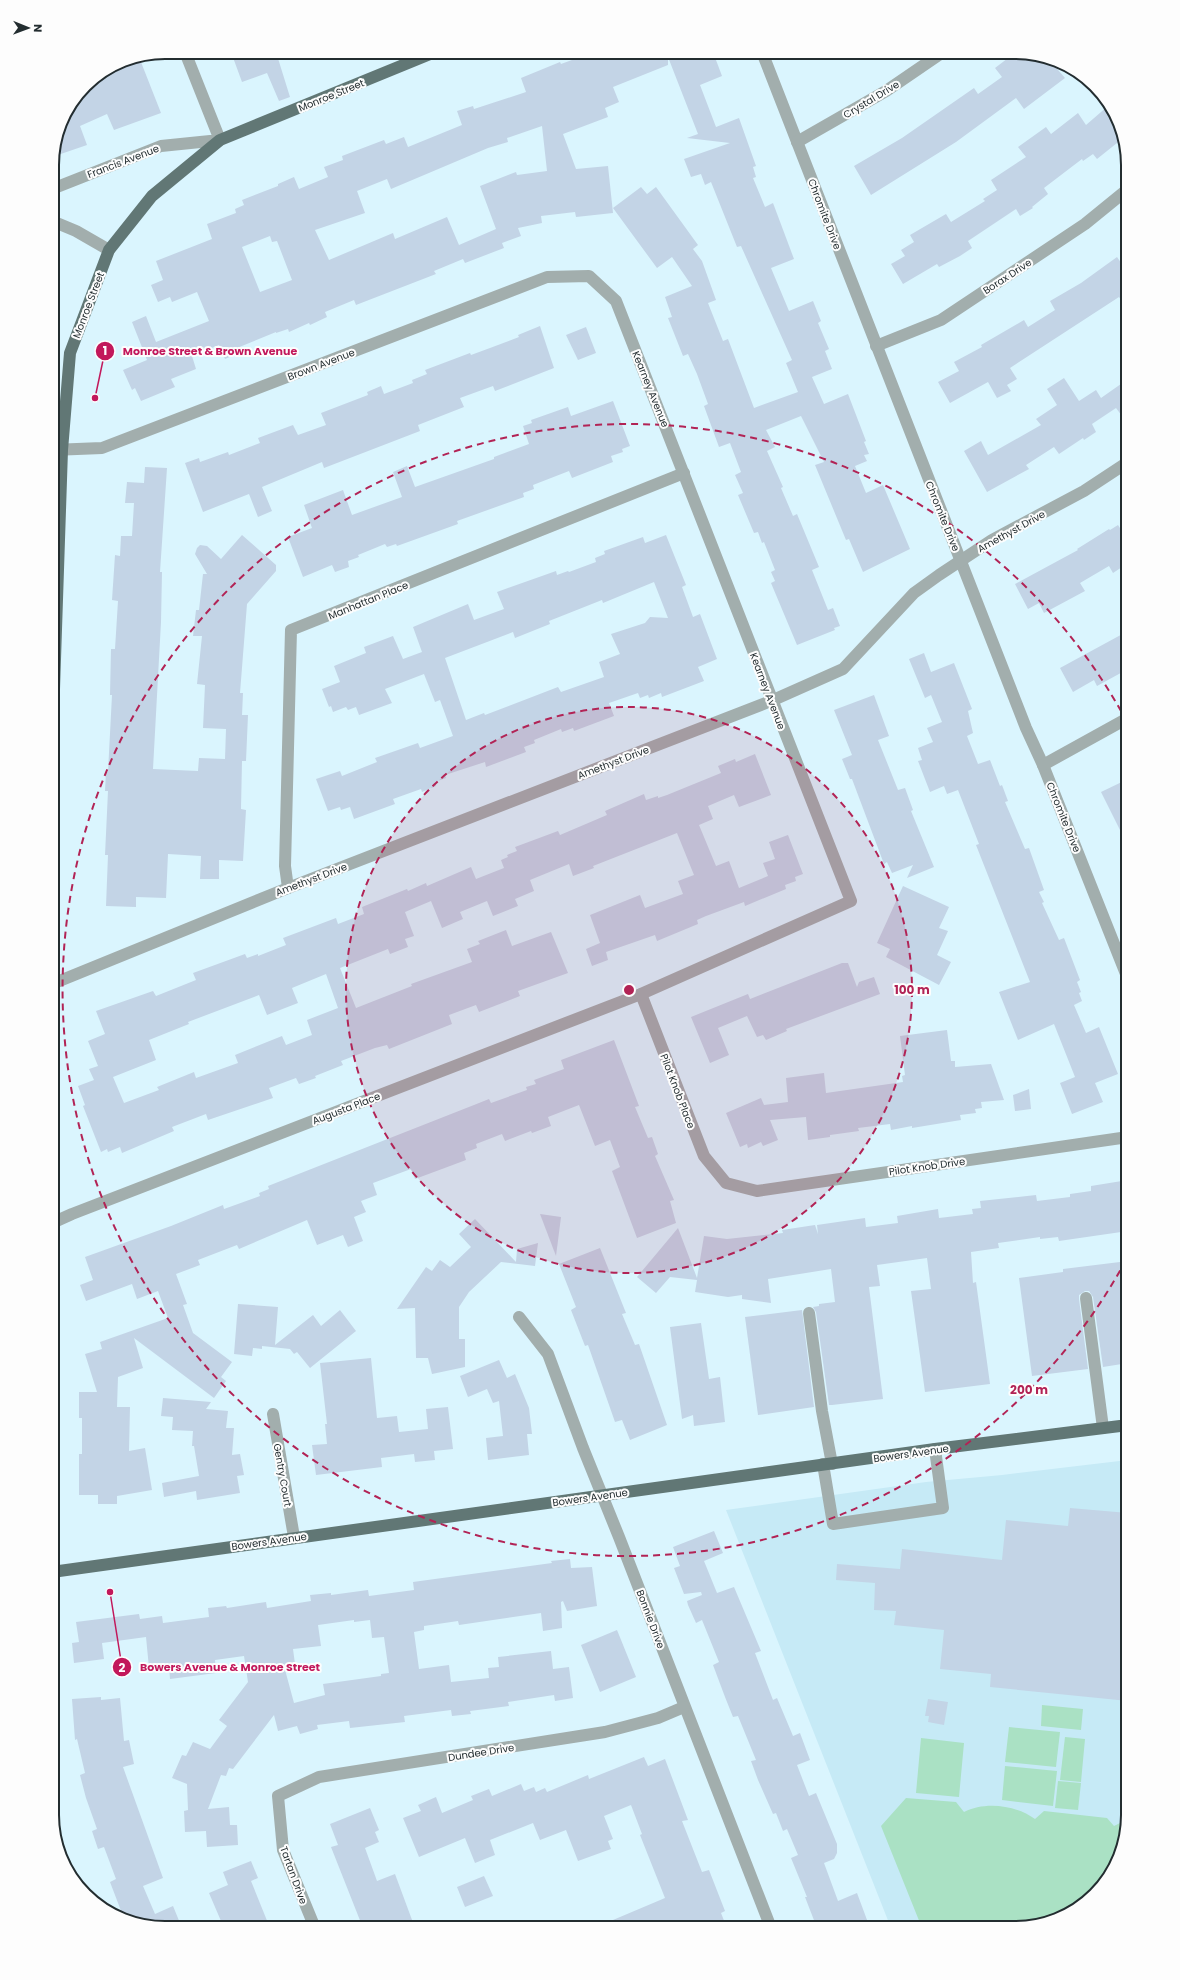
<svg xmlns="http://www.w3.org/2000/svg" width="1180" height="1980" font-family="Poppins,sans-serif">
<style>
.built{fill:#c6eaf6}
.green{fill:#aae1c4}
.building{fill:#c3d4e6;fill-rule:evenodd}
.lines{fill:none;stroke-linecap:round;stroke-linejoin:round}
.minor{stroke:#a2aead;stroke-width:12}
.major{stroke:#617775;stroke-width:12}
.ring{fill:none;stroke:#b22355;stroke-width:2;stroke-dasharray:7 5}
.labels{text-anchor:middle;stroke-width:4;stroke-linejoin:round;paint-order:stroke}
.street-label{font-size:10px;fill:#232d30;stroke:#fdfdfd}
.rim{fill:none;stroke:#232d30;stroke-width:2}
.centre{fill:#b22355;stroke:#fdfdfd;stroke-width:2}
.ring-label{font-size:12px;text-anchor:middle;font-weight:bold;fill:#b22355;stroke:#fdfdfd;stroke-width:4;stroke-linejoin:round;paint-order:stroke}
.leader{fill:none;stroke:#c2185b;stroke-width:1.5}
.callout-dot{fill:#c2185b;stroke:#fdfdfd;stroke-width:1.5}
.mark-label{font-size:12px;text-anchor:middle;font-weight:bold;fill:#fff}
.callout-label{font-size:11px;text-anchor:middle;font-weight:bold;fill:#c2185b;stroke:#fdfdfd;stroke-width:4;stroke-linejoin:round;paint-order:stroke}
</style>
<rect width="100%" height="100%" fill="#daf5fe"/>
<polygon class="built" points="1128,1460 1128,1815 1109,1877 1065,1916 1015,1928 891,1928 726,1510 926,1482 1002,1475"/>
<g class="green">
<polygon points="1042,1705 1083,1709 1081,1730 1041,1726"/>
<polygon points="1009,1727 1060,1732 1056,1767 1005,1762"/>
<polygon points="1065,1737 1085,1739 1081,1782 1060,1780"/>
<polygon points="921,1738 964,1743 959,1797 916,1793"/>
<polygon points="1005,1766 1057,1771 1053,1806 1002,1800"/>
<polygon points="1058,1781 1081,1783 1078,1810 1055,1808"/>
<path d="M906,1798L956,1802L964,1812C985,1801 1016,1805 1035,1819L1044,1811L1107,1818L1114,1826L1126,1820L1109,1877L1065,1916L1015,1928H922L881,1826Z"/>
</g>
<g class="building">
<polygon points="231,52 276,52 290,97 279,101 267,73 242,82"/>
<path d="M594,52H713L722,76L700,85L716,127L739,118L756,166L753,167L756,177L753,178L765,207L773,203L794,259L771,268L789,311L813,301L821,321L818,323L829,349L825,351L832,369L812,377L824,404L848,394L866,441L864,442L869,454L864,455L867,461L855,466L866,493L883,485L910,549L863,572L849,539L846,540L815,465L824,462L801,416L766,430L775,447L767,451L783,487L781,488L793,516L797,514L819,567L812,570L828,610L833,608L840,626L834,628L835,630L797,645L771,583L775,581L771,572L775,570L764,542L762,543L758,532L754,533L738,495L743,493L735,475L741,472L730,443L719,447L704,406L708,404L697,374L688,354L683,356L668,318L672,317L665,297L692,286L672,257L657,268L613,208L641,187L647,194L656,187L698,245L693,249L702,261L716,300L708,303L723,341L728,339L754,408L798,392L786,363L792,360L741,246L737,247L711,182L705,185L701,174L691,177L684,159L730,143L687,138L698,134L668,57V65L613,87L619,102L605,108L608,117L563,134L576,169L608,166L613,213L576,217L575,212L541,216L542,223L518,228L521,236L502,243L504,248L465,263L463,259L434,271L436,274L356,305L354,300L325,312L327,317L310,325L309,323L289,332L288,329L276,333V332L237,348L239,353L225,359L219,345L192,356L196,369L171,379L175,387L141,401L135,388L132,390L123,370L147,360L132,322L146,316L156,342L209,321L197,292L172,302L170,297L158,302L151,285L163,280L156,261L212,239L207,224L236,213L235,209L244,205L242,200L278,186V184L294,177L299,189L328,177L324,167L343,160L342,156L384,140L386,144L404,137L408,147L462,125L457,111L473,106L474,109L526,92L521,78L560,62L561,64ZM542,126L547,171L517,175L516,172L480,186L496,229L459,245L447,217L395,239L393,233L329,260L315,230L365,213L357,191L387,179L391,189L488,148L508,142L507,138ZM270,236L272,242L277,241L292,280L260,292L242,247Z"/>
<polygon points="1016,52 1022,52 1052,63 1065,78 1024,109 1016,98 956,142 871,195 854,166 902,138 974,88 978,94 1002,77 995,68"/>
<polygon points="139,57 161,113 114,130 107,114 80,126 87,145 52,157 64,115 85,85 122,61"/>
<polygon points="1108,106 1116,115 1122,139 1097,159 1093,154 1083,161 1082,159 1044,188 1048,194 1032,207 1033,208 1020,216 1016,209 968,241 972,248 960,256 939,267 937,264 903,284 891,264 905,256 901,250 914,242 910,235 946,214 951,222 985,201 983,199 997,190 991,180 1026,157 1018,147 1046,127 1051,134 1078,113 1086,125"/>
<polygon points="1117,257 1128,273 1128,310 1119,297 1010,368 1017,379 1007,385 1011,391 997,398 988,382 950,403 938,382 959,371 954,362 982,347 981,345 1024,320 1028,327 1055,310 1050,301 1081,283"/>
<polygon points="540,326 554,368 495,391 493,386 460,398 464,407 418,425 420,431 324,468 322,462 262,487 272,511 258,517 249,494 203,512 185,463 199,458 200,462 228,452 229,455 260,443 258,438 293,425 298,435 326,425 321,413 368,395 367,392 381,386 384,394 413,383 412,380 427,374 425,370 470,353 471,355 490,348 519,337 518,335"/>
<polygon points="586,327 596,353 578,360 566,335"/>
<polygon points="1064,378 1079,401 1096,390 1101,398 1128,379 1128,424 1116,408 1092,424 1096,432 1084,440 1083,438 1059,454 1054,447 1026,465 1029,469 987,492 964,451 981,441 988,455 1041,425 1036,419 1057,405 1047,389"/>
<polygon points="613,401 630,446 622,449 623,452 611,456 613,462 572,478 569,471 533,485 534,489 523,493 524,497 457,521 458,524 397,546 396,544 387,547 385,544 358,555 359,557 348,561 349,567 335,572 332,565 303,577 288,537 312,528 304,505 343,490 352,515 402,497 393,472 407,466 415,487 494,459 494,457 529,444 523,426 532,423 531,420 568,407 571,416"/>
<polygon points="145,467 167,468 160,572 162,572 161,622 153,769 198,771 199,758 225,759 226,729 203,728 205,685 197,684 202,636 193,636 196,610 199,610 203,574 207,574 195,554 197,548 200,545 207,546 221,559 242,535 276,565 276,571 247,604 240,693 243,693 242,715 248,715 246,761 242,761 241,809 246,810 243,861 219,860 219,879 200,879 201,856 168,854 166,898 136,897 136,907 106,906 108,855 105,855 108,791 105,791 106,772 108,772 112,695 110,695 111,649 115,649 118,601 112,600 115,555 120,556 121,536 132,536 134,503 125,503 127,482 144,483"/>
<polygon points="1128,523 1128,563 1113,573 1109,566 1080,583 1085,591 1044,613 1039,603 1028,609 1015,584 1078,550 1077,549 1109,529 1110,530 1118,525 1120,528"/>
<path d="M666,535L686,585L682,587L693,617L700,614L717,659L698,667L704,681L662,697L661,693L649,698L648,695L640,698L638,693L609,703L614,716L574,731L573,728L562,732L561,729L534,740L535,743L524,747L526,752L486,767L485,762L445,775L446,778L435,782L436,786L422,792L421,789L393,799L395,804L354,819L350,807L341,810L340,807L328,811L316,779L340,771L342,776L377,762L375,758L398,750L418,743L420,748L453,736L440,700L435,702L424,674L385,689L392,703L359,715L356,707L348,710L346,707L333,712L331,706L329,707L322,689L340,682L334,666L366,653L364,647L393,636L403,659L422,652L413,627L468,604L474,620L504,609L497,592L556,571L557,575L568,571L569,572L596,562L595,558L605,554L604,551L643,537L645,543ZM654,582L668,618L650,617L645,623L611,634L620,654L599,662L604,677L561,692L558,687L485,715L484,713L466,720L445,658L513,632L515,638L550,624L549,621L602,600L603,603Z"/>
<polygon points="1128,631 1128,669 1097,686 1094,680 1073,692 1060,668"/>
<polygon points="924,653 931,672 954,663 972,709 968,711 973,733 967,736 978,764 990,760 1000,786 1002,785 1008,801 1005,802 1025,849 1029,848 1044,890 1039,892 1044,902 1042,903 1059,940 1064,938 1080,980 1077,982 1081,992 1079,993 1082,1001 1074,1005 1086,1033 1099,1027 1118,1074 1095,1083 1103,1102 1072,1114 1060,1083 1075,1077 1054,1024 1018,1040 999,992 1030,982 976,845 979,844 958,790 947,794 944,786 930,792 918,761 922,760 918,748 933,742 927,728 942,722 931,695 925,698 909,659"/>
<polygon points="874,695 889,736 878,740 898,790 905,788 913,810 911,811 934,867 907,878 913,865 892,873 887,862 884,864 852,779 850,779 842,759 852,755 834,710"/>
<path d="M755,754L771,795L739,807L734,795L708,806L713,819L699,825L716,866L729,861L739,888L768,876L763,863L775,859L769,842L788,835L803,874L795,877L796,881L785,885L786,889L745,906L744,902L706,916L697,920L698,924L657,941L655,935L606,952L608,960L592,966L586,949L600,943L590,915L640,895L645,908L683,894L678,881L694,875L677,833L593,866L594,868L573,876L569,864L530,880L534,891L515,899L518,906L493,916L487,901L460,912L463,919L442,928L431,901L405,912L414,936L405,939L408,947L390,954L388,949L340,968L356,1008L412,986L411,984L472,962L467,949L480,944L478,941L506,930L512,946L551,932L568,973L518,991L520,996L479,1012L476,1005L449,1015L452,1024L389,1049L387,1045L375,1048L341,1061L343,1065L315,1076L316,1078L299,1084L296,1078L269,1088L273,1098L208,1120L206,1114L172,1127L174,1131L122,1153L120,1147L108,1152L107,1149L101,1152L83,1106L85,1105L78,1086L94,1080L89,1069L98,1066L88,1041L105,1034L96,1011L153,991L156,996L196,980L193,973L245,954L247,958L258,954V956L286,945L283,938L336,918L338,924L364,914L362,907L407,889L408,891L426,883L427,886L471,867L476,879L504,868L501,860L508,857L507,855L517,851L515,847L558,831L560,835L607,815L605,811L644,794L646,800L658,796V798L667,795L721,773L718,766L735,759L736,762ZM326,974L338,1008L307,1020L312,1035L286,1045L282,1036L235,1055L238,1063L196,1078L194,1072L157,1087L159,1090L124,1103L113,1077L156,1060L149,1040L189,1024L188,1022L259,995L267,1015L298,1003L292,988Z"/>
<polygon points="1128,779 1128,846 1101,792"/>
<polygon points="903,886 949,907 939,928 948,931 937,955 951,962 939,985 886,957 890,949 877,943"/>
<polygon points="842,963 848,963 857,987 859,982 874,977 880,994 786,1029 787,1031 766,1040 763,1035 757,1037 747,1016 718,1028 729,1055 710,1063 691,1017 748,994 750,999"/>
<polygon points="947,1030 951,1061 955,1061 955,1067 991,1064 1004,1100 981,1102 982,1108 975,1109 976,1113 960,1115 961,1120 912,1128 912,1126 891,1130 890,1124 858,1128 859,1131 830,1135 830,1137 808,1140 806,1117 770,1120 778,1140 763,1146 761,1142 748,1148 747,1144 740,1147 726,1113 761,1098 764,1105 788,1102 786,1078 824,1073 826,1093 903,1082 902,1076 905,1075 900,1036"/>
<polygon points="614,1040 639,1106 635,1107 648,1138 652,1137 658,1154 655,1156 674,1200 670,1201 676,1223 637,1238 612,1171 620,1167 610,1140 595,1146 579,1105 548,1117 551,1126 532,1133 531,1131 505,1141 502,1134 476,1144 477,1148 464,1153 466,1160 442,1169 415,1179 411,1169 373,1183 377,1195 361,1201 366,1212 354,1217 363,1241 348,1247 343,1235 317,1245 307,1220 239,1249 237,1245 198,1260 200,1265 176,1274 187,1304 183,1305 193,1333 232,1362 221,1377 226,1381 214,1398 134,1338 143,1368 118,1377 117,1407 130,1407 129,1451 145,1448 152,1490 117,1496 117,1504 98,1504 98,1495 79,1495 79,1454 82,1454 82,1418 79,1418 79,1392 97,1392 85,1354 102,1349 100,1342 168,1318 158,1291 137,1299 132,1284 86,1301 80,1285 93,1280 85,1257 171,1226 223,1205 224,1209 260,1196 259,1193 269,1189 268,1186 474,1105 489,1099 491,1103 527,1090 526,1087 536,1084 534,1080 564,1069 561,1060"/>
<polygon points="1029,1089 1031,1109 1015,1111 1013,1095"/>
<polygon points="1128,1180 1128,1231 1059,1241 1058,1237 1040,1239 1040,1237 998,1243 999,1248 971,1252 973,1283 976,1282 990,1384 925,1392 911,1291 931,1289 927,1258 877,1265 880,1286 869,1287 883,1399 832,1405 829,1405 816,1312 813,1307 819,1306 819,1304 835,1302 831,1269 768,1279 771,1303 742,1299 742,1295 728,1297 695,1292 697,1280 670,1277 656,1293 637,1277 678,1228 697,1278 704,1236 727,1239 783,1233 782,1230 815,1225 818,1234 817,1225 865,1218 866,1227 898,1223 897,1216 938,1209 939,1218 973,1214 972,1209 981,1208 980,1201 1036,1195 1037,1201 1070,1197 1070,1194 1091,1191 1091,1186"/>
<polygon points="540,1214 561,1217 556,1256"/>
<polygon points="475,1219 516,1262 517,1249 538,1243 535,1266 501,1262 469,1292 459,1307 459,1339 465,1339 465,1367 432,1374 428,1358 416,1358 415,1308 397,1309 426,1267 432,1271 440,1260 450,1267 471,1247 459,1234"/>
<polygon points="600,1248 626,1313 622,1314 635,1345 639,1344 667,1425 630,1440 622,1420 615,1422 588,1345 585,1346 571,1310 576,1307 559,1264"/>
<polygon points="1128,1261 1128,1363 1103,1367 1093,1297 1089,1291 1085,1291 1079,1295 1079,1299 1088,1369 1032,1376 1019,1278 1063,1272 1063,1269"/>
<polygon points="238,1304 278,1307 275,1345 313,1315 321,1326 340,1310 356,1331 310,1368 297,1352 294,1354 290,1349 262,1346 262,1349 253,1348 252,1356 234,1354"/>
<polygon points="802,1310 814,1407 758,1415 745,1317"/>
<polygon points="701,1323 709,1379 720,1377 725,1422 694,1426 693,1415 682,1419 670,1327"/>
<polygon points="371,1358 377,1418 397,1416 399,1432 428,1429 426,1409 448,1407 453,1449 434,1451 435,1460 415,1462 414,1454 381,1458 382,1467 316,1475 312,1445 327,1444 325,1424 327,1424 320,1363"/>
<polygon points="499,1360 507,1378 515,1374 529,1408 532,1434 527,1434 529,1455 488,1460 486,1438 503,1436 499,1401 493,1403 487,1389 468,1397 460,1376"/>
<polygon points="163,1398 211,1402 206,1409 228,1411 226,1428 234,1428 232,1455 240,1454 244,1475 237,1476 240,1493 197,1500 196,1491 164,1497 162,1483 199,1476 194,1446 192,1446 193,1431 172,1430 173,1417 161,1416"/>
<polygon points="1070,1508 1128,1513 1128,1701 990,1687 991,1674 940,1669 944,1630 894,1625 896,1611 874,1610 875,1583 836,1580 837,1564 900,1569 902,1549 1002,1560 1006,1520 1068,1526"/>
<polygon points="714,1531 723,1553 704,1561 717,1593 734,1587 761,1651 755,1653 773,1700 777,1698 793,1736 800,1733 810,1760 797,1765 809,1796 816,1793 837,1844 837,1853 834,1859 824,1863 838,1901 857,1893 870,1928 817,1928 805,1897 807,1897 791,1858 798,1855 787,1829 783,1831 776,1813 773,1814 758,1780 751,1761 756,1760 738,1716 733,1717 725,1697 713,1665 719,1662 702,1620 696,1623 688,1605 687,1601 702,1595 701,1592 684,1594 674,1568 680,1566 673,1547"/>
<path d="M570,1559L571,1568L592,1567L597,1606L567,1611L563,1601L561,1602L562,1628L543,1631L541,1613L459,1625L458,1621L424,1626V1630L414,1632L419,1669L449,1665L451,1682L489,1678L488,1668L499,1667L498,1657L551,1651L553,1669L569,1667L573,1698L555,1701L554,1695L508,1702L509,1706L470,1711L471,1714L452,1716L451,1710L404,1716L405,1722L350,1728L349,1721L317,1725L318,1729L300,1734L297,1726L278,1731L274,1715L233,1769L229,1768L226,1776L221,1775L208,1809L229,1807L230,1825H237L238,1845L207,1847L206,1831L185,1832L184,1811L188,1810L187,1784L172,1778L182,1755L186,1756L193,1742L210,1749L227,1726L219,1720L248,1682L244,1656L215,1660L216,1673L170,1679L169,1666L149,1668L146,1637L102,1643L104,1659L74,1663L72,1643L79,1642L76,1622L139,1614L140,1619L162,1616L163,1623L209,1617L208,1608L226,1606L227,1608L266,1602L267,1608L311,1601L310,1595L331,1593V1595L368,1590L369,1596L414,1590L413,1582L552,1563L551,1561ZM354,1620V1622L370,1620L372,1638L384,1637L389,1673L381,1674V1676L323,1684L325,1695L294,1703L284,1666L295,1664L293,1649L321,1646L318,1625Z"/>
<polygon points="617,1630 636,1677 600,1692 581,1645"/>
<polygon points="101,1697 101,1700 120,1698 124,1741 129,1740 134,1764 123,1767 163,1878 143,1886 155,1914 173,1906 182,1928 158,1928 123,1916 110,1882 116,1879 104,1847 98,1849 92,1831 97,1829 86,1798 80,1775 85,1773 77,1739 75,1740 72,1699"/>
<polygon points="928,1699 948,1702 944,1725 928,1722 929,1716 925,1716"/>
<polygon points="644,1757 648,1766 665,1759 688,1820 682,1821 702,1872 709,1870 725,1911 721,1913 727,1928 594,1928 665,1898 640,1835 642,1834 631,1805 604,1816 613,1839 608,1841 611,1849 578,1861 566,1830 540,1840 533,1823 490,1840 495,1855 475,1863 465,1838 419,1857 403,1818 421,1811 418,1805 436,1797 442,1813 473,1800 471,1796 489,1789 492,1796 521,1784 524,1791 534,1787 536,1792 545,1788 547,1792 588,1775 589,1779"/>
<polygon points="370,1808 379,1830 375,1832 379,1842 365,1848 377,1881 395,1874 415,1928 363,1928 331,1847 338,1845 330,1824"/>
<polygon points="251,1861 258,1878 251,1881 270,1928 224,1928 209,1893 228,1885 223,1872"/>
<polygon points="484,1876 493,1896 465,1907 457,1887"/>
</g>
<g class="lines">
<g class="minor">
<polyline points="762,52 1026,728 1043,765 1128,979"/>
<polyline points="797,142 886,91 943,52"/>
<polyline points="52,189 161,146 220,140 185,52"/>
<polyline points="52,221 76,231 109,250"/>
<polyline points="876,346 941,320 1085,224 1128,189"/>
<polyline points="1043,765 1128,718"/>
<polyline points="288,888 285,866 291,630 684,473"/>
<polyline points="52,984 288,888 771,701 843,669 914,593 939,575 992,540 1084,491 1128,462"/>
<polyline points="641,994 704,1156 726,1183 757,1191 1128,1137"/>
<polyline points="52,1223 72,1214 641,994 851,901 616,301 589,276 547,277 102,448 52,450"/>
<polyline points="1086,1298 1103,1428"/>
<polyline points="809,1313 822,1411 832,1464"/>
<polyline points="519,1317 548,1354 583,1448 619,1537 771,1928"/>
<polyline points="273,1414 294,1537"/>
<polyline points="823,1464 833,1524 943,1508 935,1449"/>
<polyline points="315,1928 283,1850 278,1796 319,1777 605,1732 658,1718 684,1707"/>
</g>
<g class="major">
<polyline points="52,749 62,450 70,353 109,250 152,196 220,140 435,52"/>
<polyline points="52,1572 935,1449 1128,1425"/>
</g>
</g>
<circle cx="629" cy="990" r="283" fill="#b22355" fill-opacity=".12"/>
<g class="ring">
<circle cx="629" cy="990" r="283"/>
<path d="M1126 1260A566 566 0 1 1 1126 720"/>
</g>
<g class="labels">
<g class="street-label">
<text transform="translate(331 95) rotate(-22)" y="4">Monroe Street</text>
<text transform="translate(871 99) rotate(-31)" y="4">Crystal Drive</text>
<text transform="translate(123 161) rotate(-21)" y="4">Francis Avenue</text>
<text transform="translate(825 214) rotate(69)" y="4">Chromite Drive</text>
<text transform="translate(1007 276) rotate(-33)" y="4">Borax Drive</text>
<text transform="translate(88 305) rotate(-69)" y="4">Monroe Street</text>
<text transform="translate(321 364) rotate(-21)" y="4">Brown Avenue</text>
<text transform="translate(651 389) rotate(68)" y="4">Kearney Avenue</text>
<text transform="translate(943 516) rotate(68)" y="4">Chromite Drive</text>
<text transform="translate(1011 531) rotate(-29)" y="4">Amethyst Drive</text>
<text transform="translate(368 600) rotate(-22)" y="4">Manhattan Place</text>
<text transform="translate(768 691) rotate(69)" y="4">Kearney Avenue</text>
<text transform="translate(613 762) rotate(-21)" y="4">Amethyst Drive</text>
<text transform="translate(1064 817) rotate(68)" y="4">Chromite Drive</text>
<text transform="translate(311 879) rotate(-21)" y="4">Amethyst Drive</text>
<text transform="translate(678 1091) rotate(69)" y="4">Pilot Knob Place</text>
<text transform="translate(346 1108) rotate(-21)" y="4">Augusta Place</text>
<text transform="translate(927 1166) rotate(-8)" y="4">Pilot Knob Drive</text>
<text transform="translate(911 1453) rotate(-8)" y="4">Bowers Avenue</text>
<text transform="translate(283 1475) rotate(80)" y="4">Gentry Court</text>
<text transform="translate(590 1497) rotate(-8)" y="4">Bowers Avenue</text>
<text transform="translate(269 1541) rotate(-8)" y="4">Bowers Avenue</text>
<text transform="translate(651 1619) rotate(69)" y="4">Bonnie Drive</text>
<text transform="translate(481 1752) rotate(-9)" y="4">Dundee Drive</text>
<text transform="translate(294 1875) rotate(70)" y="4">Tartan Drive</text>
</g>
</g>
<path d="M0 0H1180V1980H0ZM165 59H1015A106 106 0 0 1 1121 165V1815A106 106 0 0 1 1015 1921H165A106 106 0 0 1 59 1815V165A106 106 0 0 1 165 59Z" fill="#fdfdfd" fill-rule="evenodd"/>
<path class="rim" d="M165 59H1015A106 106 0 0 1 1121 165V1815A106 106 0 0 1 1015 1921H165A106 106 0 0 1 59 1815V165A106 106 0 0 1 165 59Z"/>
<circle cx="629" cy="990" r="6" class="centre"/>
<g class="ring-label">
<text x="912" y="994">100 m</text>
<text x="1029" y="1394">200 m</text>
</g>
<path class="leader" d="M95 398L105 351M110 1592L122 1667"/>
<g class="callout-dot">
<circle cx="95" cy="398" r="4"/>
<circle cx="110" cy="1592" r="4"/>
<circle cx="105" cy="351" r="10"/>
<circle cx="122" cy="1667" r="10"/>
</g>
<g class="mark-label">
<text x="105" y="355">1</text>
<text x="122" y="1672">2</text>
</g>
<g class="callout-label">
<text x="210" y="355">Monroe Street &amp; Brown Avenue</text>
<text x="230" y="1671">Bowers Avenue &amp; Monroe Street</text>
</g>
<g transform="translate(28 28) rotate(91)" stroke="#fdfdfd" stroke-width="3" paint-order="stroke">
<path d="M0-3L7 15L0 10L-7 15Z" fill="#232d30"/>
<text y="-6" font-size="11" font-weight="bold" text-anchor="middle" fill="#232d30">N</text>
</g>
</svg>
